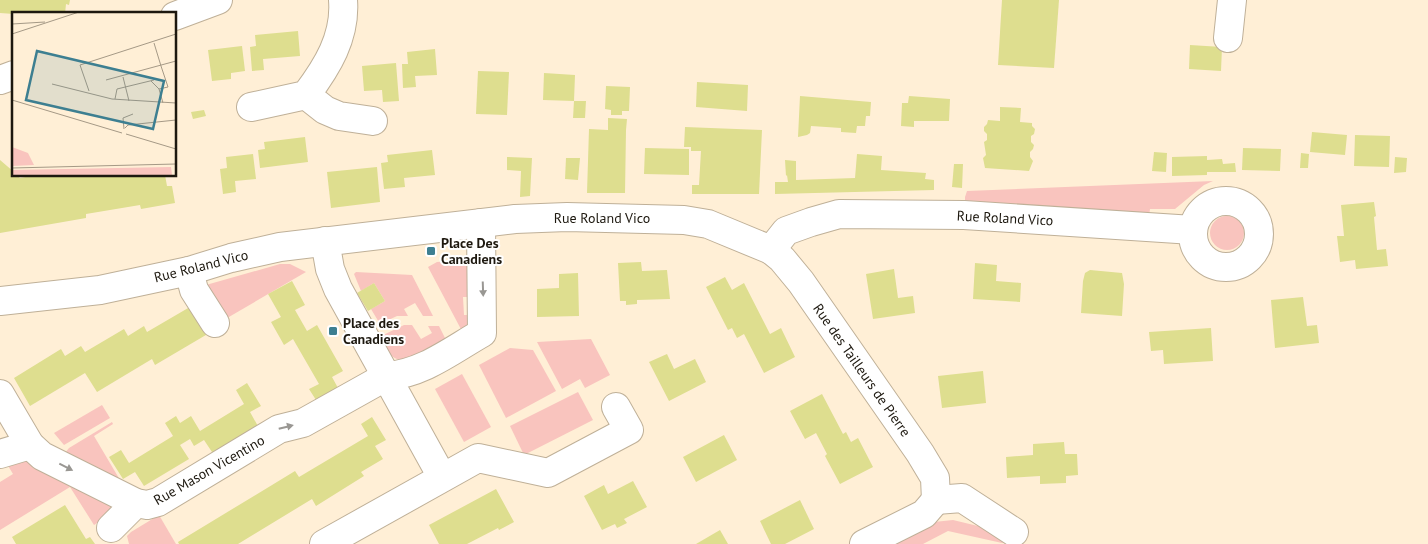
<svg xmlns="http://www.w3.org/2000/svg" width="1428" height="544" font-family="'PT Sans',sans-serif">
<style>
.green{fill:#f9c4be}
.building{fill:#dede8f}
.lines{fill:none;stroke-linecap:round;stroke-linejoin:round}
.minor-casing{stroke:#bfb098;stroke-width:30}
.minor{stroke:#fff;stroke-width:28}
.oneway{fill:#999793}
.poi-dot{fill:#3d7f91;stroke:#fff;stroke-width:2}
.labels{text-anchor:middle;stroke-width:4;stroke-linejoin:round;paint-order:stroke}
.street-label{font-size:14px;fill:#1d180f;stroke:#fff}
.poi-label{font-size:14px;font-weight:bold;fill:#1d180f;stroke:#fff;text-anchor:start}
.inset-road{fill:none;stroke:#a59986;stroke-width:1}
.view{fill:#3d7f91;fill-opacity:0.15;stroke:#3d7f91;stroke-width:2.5}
.inset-edge{fill:none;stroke:#1d180f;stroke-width:2.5}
</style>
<rect width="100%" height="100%" fill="#ffefd6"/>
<g class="green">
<polygon points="1213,181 1204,185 1175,209 1150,209 1149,216 965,204 965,197 967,191"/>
<circle cx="1227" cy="233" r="17"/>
<polygon points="466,260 468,266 469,297 463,297 464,315 469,315 470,330 463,333 428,267 437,262"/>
<polygon points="280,264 290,264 306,272 222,321 206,285"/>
<polygon points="356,272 412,275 433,316 423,316 415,303 404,309 408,316 397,316 380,324 371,309 385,301 374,283 361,291 354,274"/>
<path d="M404,325H412L421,339L432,333L428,326H439L448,344L408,363C388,357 389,354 379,337Z"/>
<polygon points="591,339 610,375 585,388 580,379 562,389 537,342"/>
<polygon points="510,348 533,350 556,391 506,418 479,365"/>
<polygon points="462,374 491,427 464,442 435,389"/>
<polygon points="578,392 593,420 524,455 510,426"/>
<polygon points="102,405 110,418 64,445 54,433"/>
<polygon points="112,422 113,424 94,436 120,480 65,453 69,448"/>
<polygon points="24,453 116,499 113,513 94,525 70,487 0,530 0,482 13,474 4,459"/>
<polygon points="159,515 176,544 129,544 127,536 131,532"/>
<polygon points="953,520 982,527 1011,539 1002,543 948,531 923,544 892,544 934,522"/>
</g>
<g class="building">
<polygon points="0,0 70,0 69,5 66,4 65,14 42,14 42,12 38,12 37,14 14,14 0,13"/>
<polygon points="1002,0 1059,0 1054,68 998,65"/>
<polygon points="298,31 300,56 263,59 264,70 252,71 250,47 256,46 255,35"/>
<polygon points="1190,45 1222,47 1221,71 1189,69"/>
<polygon points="242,46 245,71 231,73 231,79 212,81 208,50"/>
<polygon points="435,49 437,75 415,76 416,87 403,88 402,64 408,64 407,52"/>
<polygon points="396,63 399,101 383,102 382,90 364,91 362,66"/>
<polygon points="478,71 509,72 507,115 476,114"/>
<polygon points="544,73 575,75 574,101 543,100"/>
<polygon points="697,82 748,85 747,111 696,107"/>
<polygon points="606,86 630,87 629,111 622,111 622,115 611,115 611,110 605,109"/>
<polygon points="800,96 871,102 870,116 866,116 865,126 857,126 856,133 841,132 841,128 811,126 810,133 807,135 798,137"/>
<polygon points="909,96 950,99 949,121 914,121 914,127 901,126 902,103 908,103"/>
<polygon points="574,101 586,101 585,118 573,118"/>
<polygon points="1000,107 1021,108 1020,122 1032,123 1032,126 1035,129 1034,134 1031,136 1031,142 1034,145 1033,149 1030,152 1030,157 1033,161 1029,171 985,168 983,158 986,155 984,142 987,140 987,134 984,131 984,127 987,124 988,120 1000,121"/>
<polygon points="204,110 206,116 193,119 191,112"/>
<polygon points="608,118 627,119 626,130 625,193 587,193 589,129 608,130"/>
<polygon points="685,127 762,130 759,194 692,194 692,185 699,185 701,151 691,151 691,147 684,147"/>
<polygon points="1312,132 1347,135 1345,155 1310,152"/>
<polygon points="1355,135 1390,136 1389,167 1354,166"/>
<polygon points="305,137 308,162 260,168 258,150 265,149 264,142"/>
<polygon points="645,148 689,149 689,175 644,174"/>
<polygon points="1243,148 1281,149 1280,171 1242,170"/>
<polygon points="432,150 435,175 404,178 405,187 384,189 381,163 388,162 387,155"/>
<polygon points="1154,152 1167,153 1166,172 1152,171"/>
<polygon points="1301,153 1309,154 1308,168 1300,168"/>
<polygon points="253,154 256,179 235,181 236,192 223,194 220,169 227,168 226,157"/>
<polygon points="857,154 882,156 881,170 926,173 925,179 934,180 934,190 775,194 775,182 788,182 787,175 786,176 785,160 796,161 796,180 855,178"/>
<polygon points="1207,156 1207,160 1222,159 1223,164 1235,163 1236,172 1207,172 1207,175 1172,176 1172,157"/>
<polygon points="507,157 532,158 530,196 520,197 521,171 507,170"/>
<polygon points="1395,157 1407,158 1406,172 1394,173"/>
<polygon points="566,158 580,158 578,180 565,179"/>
<polygon points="0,160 14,172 14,175 17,175 20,178 36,175 165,175 167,186 172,186 175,203 141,209 140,205 86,214 86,218 0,233"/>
<polygon points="954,164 963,164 962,188 952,187"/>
<polygon points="377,167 380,202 331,208 327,172"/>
<polygon points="1374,202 1376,216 1374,217 1377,250 1386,249 1388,266 1356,269 1355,260 1340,262 1337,236 1344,236 1341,205"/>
<polygon points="641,262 642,271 667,270 670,299 637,300 637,304 626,305 626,301 620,301 618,263"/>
<polygon points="975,263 997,265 996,281 1021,283 1020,302 973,299"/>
<polygon points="894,269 898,298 913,296 915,313 873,319 866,274"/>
<polygon points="1090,270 1122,273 1124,284 1122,316 1081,313 1083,281 1085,273"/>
<polygon points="578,273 579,316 537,317 537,289 559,288 559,274"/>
<polygon points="725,277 732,290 744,283 770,334 781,328 795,357 764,373 744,334 737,338 732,328 728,330 706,287"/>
<polygon points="292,281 305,305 295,310 307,331 317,325 343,371 332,377 338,388 316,400 309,389 319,384 293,339 284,345 271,322 281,317 268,294"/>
<polygon points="374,283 385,301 368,311 357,293"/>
<polygon points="1303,297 1307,326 1317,325 1319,343 1275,348 1271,300"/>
<polygon points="195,304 211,332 155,365 152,359 97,392 85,373 30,406 14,378 61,349 65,356 81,346 85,352 124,329 128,336 144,326 147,332"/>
<polygon points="1211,328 1213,361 1164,364 1163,350 1151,351 1149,332"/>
<polygon points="667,354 674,369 695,359 706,382 669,401 649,362"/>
<polygon points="983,371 986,403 942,408 938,376"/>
<polygon points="247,383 261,406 250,412 259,428 214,455 204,440 194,446 190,439 180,445 189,459 144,486 135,472 123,479 109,457 121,450 129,463 173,436 165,423 176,416 180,423 191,416 200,431 244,404 236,390"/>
<polygon points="822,394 843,434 846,432 851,442 858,438 873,467 840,484 825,456 827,454 816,433 805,439 790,411"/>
<polygon points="372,417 386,440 375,446 383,459 361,472 364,476 316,506 312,499 238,544 179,544 178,542 295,471 299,477 368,436 361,424"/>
<polygon points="724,435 737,460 696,482 683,457"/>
<polygon points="1064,442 1065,454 1077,454 1078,475 1066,476 1066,483 1040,484 1040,476 1007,478 1006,457 1033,455 1033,444"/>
<polygon points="633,481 647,507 624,519 627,523 617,528 615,524 602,530 584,496 604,485 608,494"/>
<polygon points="496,489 514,522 499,530 498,528 467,544 439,544 429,525"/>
<polygon points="800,500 814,529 785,544 771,544 760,521"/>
<polygon points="65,505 86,539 90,537 95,544 16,544 12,537"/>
<polygon points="720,530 728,544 696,544"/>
</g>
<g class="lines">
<g class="minor-casing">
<g id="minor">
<polyline points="175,16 218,0"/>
<polyline points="1228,38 1232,0"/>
<polyline points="0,80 14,75"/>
<polyline points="306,95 325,110 339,116 373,121"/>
<path d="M251,107L306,95C327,67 346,37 343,0"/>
<circle cx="1226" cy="234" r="33"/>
<polyline points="325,241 330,269 338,289 442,477"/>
<polyline points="771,250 782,259 801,282 920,453 935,478 936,500"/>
<polyline points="189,271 194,290 215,323"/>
<polyline points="0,301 100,290 189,271 231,258 280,247 515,219 567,217 684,220 708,224 771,250 786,231 811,222 839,214 964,215 1193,230"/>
<path d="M0,394L30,445L42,456L136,503L147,505L158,502L279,429L303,423L387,376C422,374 452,350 482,333L481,223"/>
<polyline points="0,454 30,445"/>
<polyline points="936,500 962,498 1014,532"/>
<polyline points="111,528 136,503"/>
<polyline points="324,544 478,458 548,473 629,430 616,407"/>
<polyline points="864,544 924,514 936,500"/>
</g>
</g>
<use href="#minor" class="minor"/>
</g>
<defs><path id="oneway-solid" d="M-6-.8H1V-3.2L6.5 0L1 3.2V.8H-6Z" transform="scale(1.25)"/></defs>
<g class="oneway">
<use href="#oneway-solid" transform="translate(483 289) rotate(88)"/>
<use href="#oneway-solid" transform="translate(286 427) rotate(-14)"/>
<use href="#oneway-solid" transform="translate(66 467) rotate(27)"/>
</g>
<g class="poi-dot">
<rect x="426" y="246" width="10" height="10" rx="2.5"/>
<rect x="328" y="326" width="10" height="10" rx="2.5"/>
</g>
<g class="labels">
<g class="street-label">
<text x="602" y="223">Rue Roland Vico</text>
<text transform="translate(1005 218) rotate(3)" y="5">Rue Roland Vico</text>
<text transform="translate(201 266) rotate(-14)" y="5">Rue Roland Vico</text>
<text transform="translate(862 370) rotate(55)" y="5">Rue des Tailleurs de Pierre</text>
<text transform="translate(209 470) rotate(-30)" y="5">Rue Mason Vicentino</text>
</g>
<g class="poi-label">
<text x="441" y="248">Place Des<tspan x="441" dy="16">Canadiens</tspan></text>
<text x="343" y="328">Place des<tspan x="343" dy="16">Canadiens</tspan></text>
</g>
</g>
<g transform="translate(12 12)">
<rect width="164" height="164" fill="#ffefd6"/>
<path d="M0,135L16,141L22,153L0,154ZM159,155L160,163L0,164V158Z" fill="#f9c4be"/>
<path class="inset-road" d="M0,12L33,10M0,22L67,0M142,31L149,54M68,53L164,22M68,53L77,79M111,65L117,89M94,68L164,49M139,69L147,77L151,91M40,72L100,87L164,91M147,77L156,75L149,54M103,87L105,77L142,68M0,88L110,121M113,116L116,113L164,108M112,117L111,106L121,102M114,122L164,137M0,156L164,152"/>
<path class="view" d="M25,39L152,69L141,117L14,88Z"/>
<rect width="164" height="164" class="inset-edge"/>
</g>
</svg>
